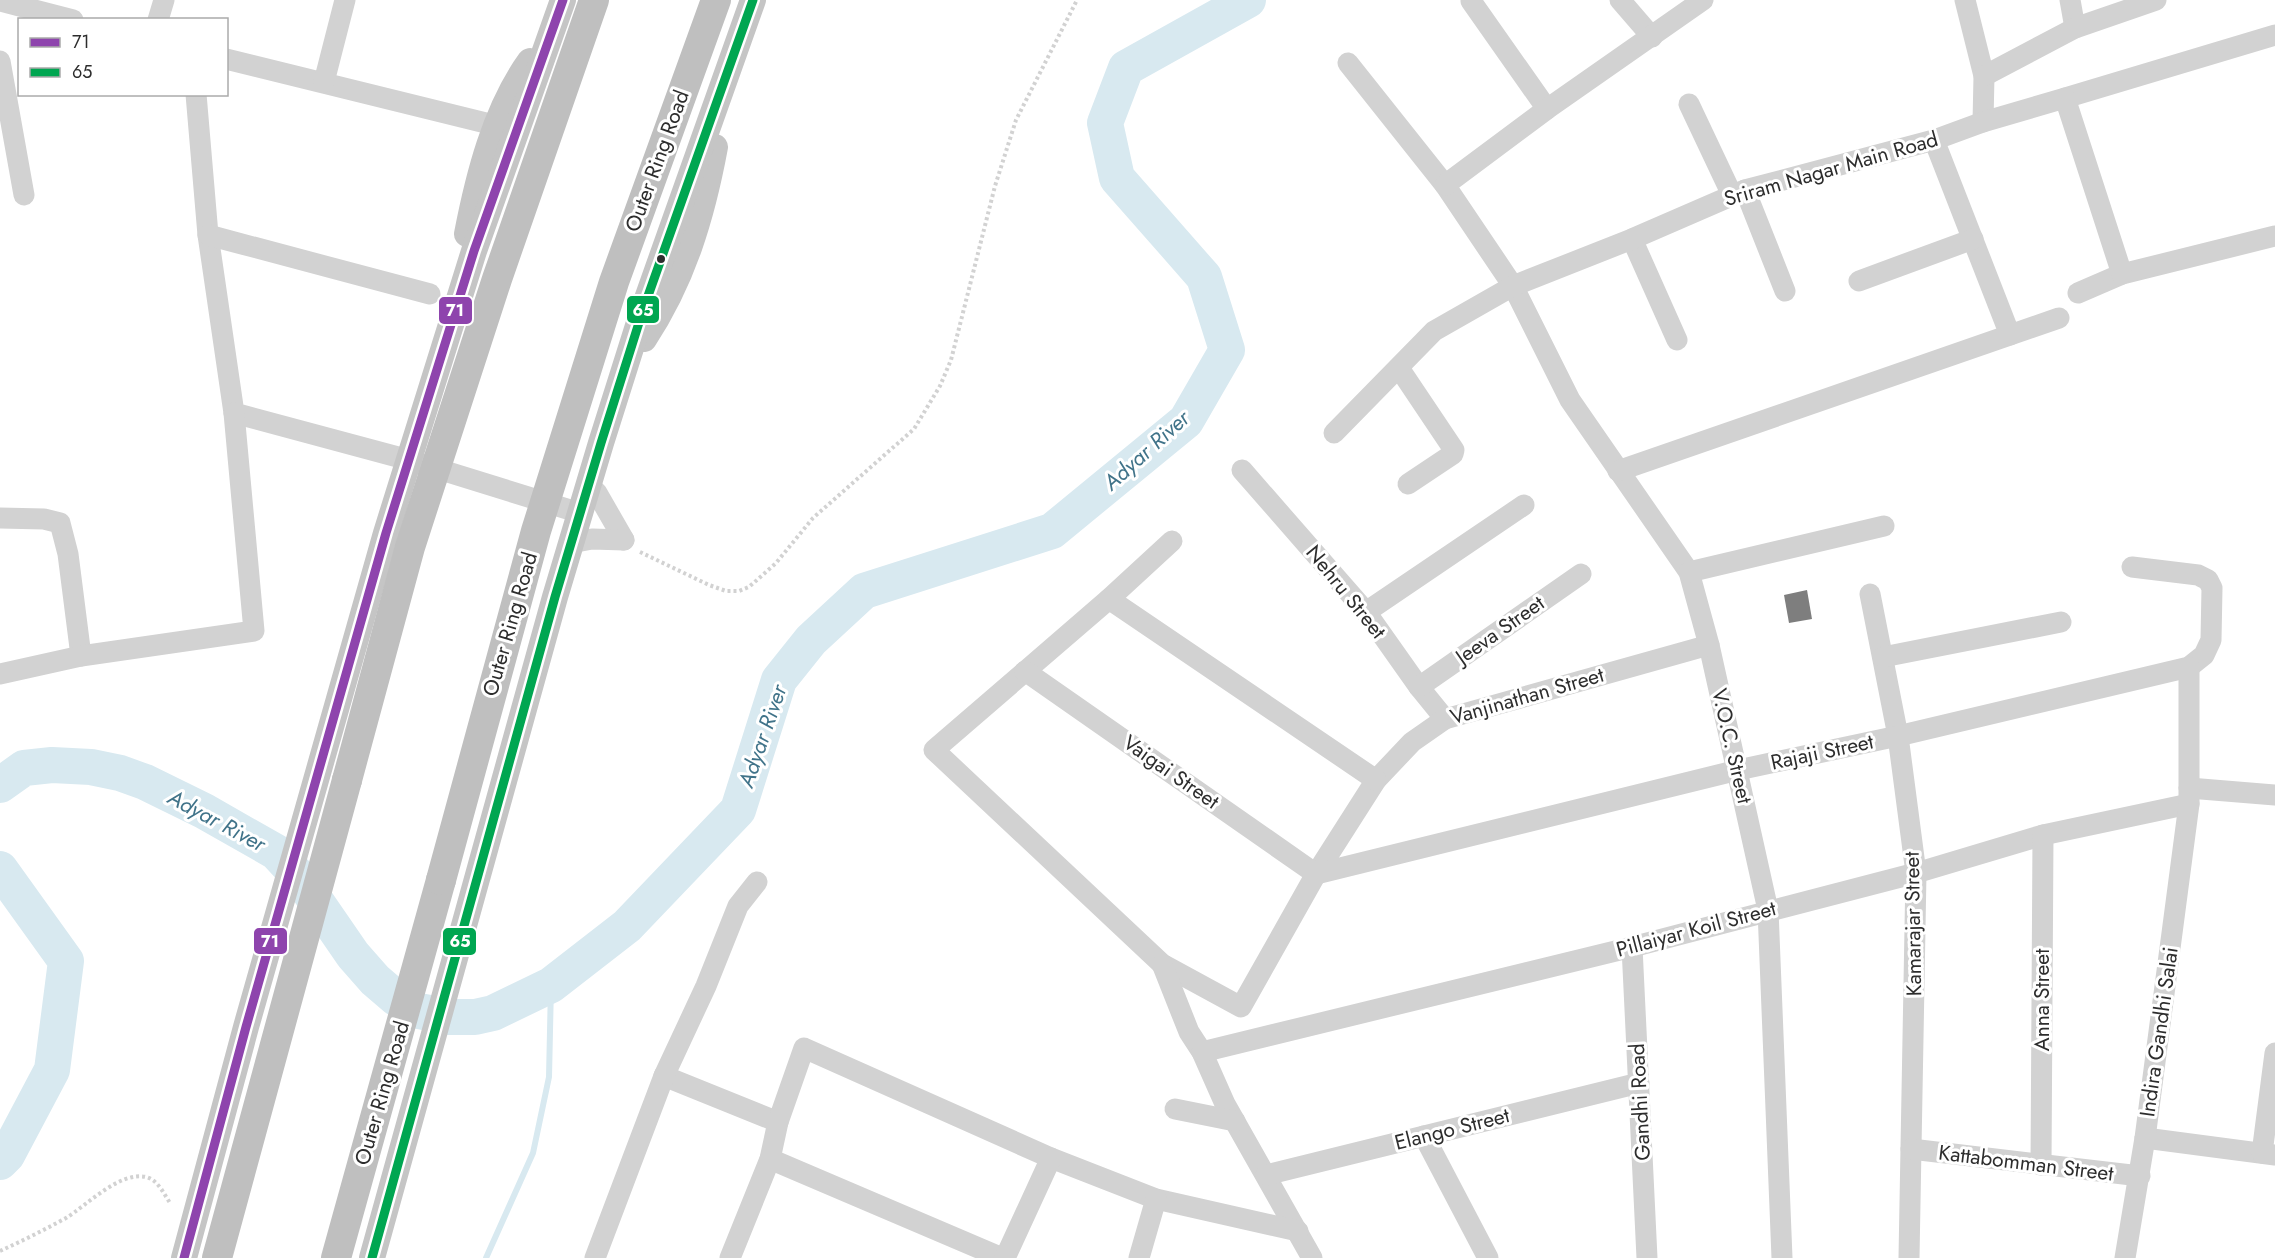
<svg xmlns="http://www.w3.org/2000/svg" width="2275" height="1258" font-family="Jost,sans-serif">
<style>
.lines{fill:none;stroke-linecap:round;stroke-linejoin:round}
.stream{stroke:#d8e9f0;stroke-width:6}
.river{stroke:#d8e9f0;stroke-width:36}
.building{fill:#7e7e7e}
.path{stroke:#d2d2d2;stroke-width:4;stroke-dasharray:3 3;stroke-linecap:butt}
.minor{stroke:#d2d2d2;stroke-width:21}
.major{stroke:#c5c5c5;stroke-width:26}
.highway{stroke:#bfbfbf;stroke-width:30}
.highway-bridge{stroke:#bfbfbf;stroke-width:30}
.bus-1-casing{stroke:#fff;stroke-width:14}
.bus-2-casing{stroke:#fff;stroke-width:14}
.bus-1{stroke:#8e44ad;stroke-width:9}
.bus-2{stroke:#00a651;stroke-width:9}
.bus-dot{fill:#2d2d2d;stroke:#fff;stroke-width:2}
.labels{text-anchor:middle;stroke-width:6;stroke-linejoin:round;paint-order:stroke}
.street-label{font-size:21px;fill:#2d2d2d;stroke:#fff}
.water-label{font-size:22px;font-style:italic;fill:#407389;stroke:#fff}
.line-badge{stroke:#fff;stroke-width:2}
.badge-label{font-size:16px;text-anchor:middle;font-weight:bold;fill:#fff}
</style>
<rect width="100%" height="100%" fill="#fff"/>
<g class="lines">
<polyline class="stream" points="486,1258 533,1153 549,1077 551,985"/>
<g class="river">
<polyline points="0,785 24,768 52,765 91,767 120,773 145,782 204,811 276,852 300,878 353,955 375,980 396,998 419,1011 450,1017 475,1017 493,1013 551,985 627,926 738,810 779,680 811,640 864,591 1052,531 1186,421 1227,350 1204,277 1117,178 1105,123 1126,68 1248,0"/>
<polyline points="0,869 66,961 52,1070 7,1155 0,1162"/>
</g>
</g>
<polygon class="building" points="1807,590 1812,619 1789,623 1784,595"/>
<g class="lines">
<g class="path">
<polyline points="640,552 709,585 726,591 739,591 749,587 776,563 813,518 914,429 940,386 951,360 995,186 1016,120 1077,0"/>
<path d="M0,1251C22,1241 44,1230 66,1218C87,1205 120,1171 146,1177C158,1180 164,1194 170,1203"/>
</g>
<g class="minor">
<polyline points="1620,0 1652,37"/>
<polyline points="1965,0 1984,76 1983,122"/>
<polyline points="2070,0 2075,28"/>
<polyline points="0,1 73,20"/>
<polyline points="1471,1 1547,109"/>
<polyline points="158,20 164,0"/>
<polyline points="226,59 498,126"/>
<polyline points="0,61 24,195"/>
<polyline points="1348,63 1445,185 1513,286 1570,400 1689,572 1709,645 1768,910 1782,1258"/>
<polyline points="1984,76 2075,28 2156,0"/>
<polyline points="324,82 345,0"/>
<polyline points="196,94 208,235 234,413 409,460 580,513"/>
<polyline points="2065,98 2275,35"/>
<polyline points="1689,104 1732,195"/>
<polyline points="1934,140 2010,335"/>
<polyline points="1445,185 1547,109 1703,0"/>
<polyline points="1745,190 1785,291"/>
<polyline points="208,235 430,294"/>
<polyline points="1632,239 1677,340"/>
<polyline points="1859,281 1973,239"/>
<polyline points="2078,293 2122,274 2275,236"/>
<polyline points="1399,368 1454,450 1453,454 1408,484"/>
<polyline points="1334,433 1434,331 1513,286 1632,239 1745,190 1934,140 1983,122 2065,98 2122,274"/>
<polyline points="1242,470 1366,612 1419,687 1445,719"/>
<polyline points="1618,471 2059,318"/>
<polyline points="589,485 597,493 624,540"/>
<polyline points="0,518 44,519 60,523 68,554 81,656"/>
<polyline points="1172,541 1109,599 934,750 1162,964 1241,1007 1316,874 1376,780 1412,742 1445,719 1709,645"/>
<polyline points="571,543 592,539 624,540"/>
<polyline points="1689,572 1884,526"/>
<polyline points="1870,594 1898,736 1916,873 1909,1258"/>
<polyline points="1109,599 1376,780"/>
<polyline points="1366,612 1524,505"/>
<polyline points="1883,657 2061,622"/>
<polyline points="1025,671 1316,874 1738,770 1898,736 2189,667 2204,655 2211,640 2212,588 2208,580 2198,575 2132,567"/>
<polyline points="0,674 81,656 254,631 234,413"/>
<polyline points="1419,687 1581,574"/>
<polyline points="2189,788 2275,795"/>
<polyline points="1632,947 1647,1258"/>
<polyline points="1162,964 1189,1032 1202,1052 1225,1104 1312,1258"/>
<polyline points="1202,1052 1632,947 1916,873 2043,835 2189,804"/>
<polyline points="664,1076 778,1122"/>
<polyline points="1175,1109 1235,1121"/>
<polyline points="1424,1136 1488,1258"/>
<polyline points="2145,1138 2275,1155"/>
<polyline points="1911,1149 2140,1176"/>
<polyline points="2262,1153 2275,1053"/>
<polyline points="770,1159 1002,1258"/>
<polyline points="2041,1165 2043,835"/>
<polyline points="1266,1175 1639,1083"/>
<polyline points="595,1258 664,1076 706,986 738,906 757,882"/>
<polyline points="730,1258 770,1159 778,1122 804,1048 1051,1158 1156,1199 1298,1231"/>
<polyline points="1005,1258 1051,1158"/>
<polyline points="1139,1258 1156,1199"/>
<polyline points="2125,1258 2145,1138 2189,804 2189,667"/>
</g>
<g class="major">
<path d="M467,234C478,177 495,109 530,61"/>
<path d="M644,339C683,280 702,217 715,147"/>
<polyline points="184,1258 246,1027 386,533 474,251 563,0"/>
<polyline points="372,1258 555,597 601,443 643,310 753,0"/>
</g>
<g class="highway">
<polyline points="217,1258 347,780"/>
<polyline points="336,1258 441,880"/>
</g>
<g class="highway-bridge">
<polyline points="347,780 410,547 497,279 594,0"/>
<polyline points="441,880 536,531 614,282 716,0"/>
</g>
<g class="bus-1-casing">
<polyline id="bus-1" points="184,1258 246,1027 386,533 474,251 563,0"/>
</g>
<g class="bus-2-casing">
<polyline id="bus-2" points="372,1258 555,597 601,443 643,310 753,0"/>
</g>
<use href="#bus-1" class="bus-1"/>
<use href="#bus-2" class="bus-2"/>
</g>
<circle class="bus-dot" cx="661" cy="259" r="5"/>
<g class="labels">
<g class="street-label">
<text transform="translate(657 161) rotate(-70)" y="7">Outer Ring Road</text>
<text transform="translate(1831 169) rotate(-16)" y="7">Sriram Nagar Main Road</text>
<text transform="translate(1346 592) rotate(51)" y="7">Nehru Street</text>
<text transform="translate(510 624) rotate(-74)" y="7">Outer Ring Road</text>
<text transform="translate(1500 630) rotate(-35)" y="7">Jeeva Street</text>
<text transform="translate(1527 696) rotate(-16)" y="7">Vanjinathan Street</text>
<text transform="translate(1732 746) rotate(77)" y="7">V.O.C. Street</text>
<text transform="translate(1822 752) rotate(-12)" y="7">Rajaji Street</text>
<text transform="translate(1171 772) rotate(35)" y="7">Vaigai Street</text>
<text transform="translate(1913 924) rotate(-91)" y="7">Kamarajar Street</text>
<text transform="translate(1696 929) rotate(-15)" y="7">Pillaiyar Koil Street</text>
<text transform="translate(2042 1000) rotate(-90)" y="7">Anna Street</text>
<text transform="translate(2159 1032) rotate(-82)" y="7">Indira Gandhi Salai</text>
<text transform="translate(382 1093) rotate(-74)" y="7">Outer Ring Road</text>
<text transform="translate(1640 1102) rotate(-93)" y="7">Gandhi Road</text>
<text transform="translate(1452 1129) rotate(-14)" y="7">Elango Street</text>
<text transform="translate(2026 1163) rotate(7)" y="7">Kattabomman Street</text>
</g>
<g class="water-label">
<text transform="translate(1146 450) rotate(-42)" y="8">Adyar River</text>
<text transform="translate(762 736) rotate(-71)" y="8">Adyar River</text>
<text transform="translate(217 820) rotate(28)" y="8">Adyar River</text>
</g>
</g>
<g class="line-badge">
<rect x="626" y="295" width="34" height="29" rx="6" fill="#00a651"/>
<rect x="438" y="296" width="35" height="29" rx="6" fill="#8e44ad"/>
<rect x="253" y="927" width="35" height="28" rx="6" fill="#8e44ad"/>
<rect x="442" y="927" width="35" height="29" rx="6" fill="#00a651"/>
</g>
<g class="badge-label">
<text x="643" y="316">65</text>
<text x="455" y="316">71</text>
<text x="270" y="947">71</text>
<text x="460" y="947">65</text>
</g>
<rect x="18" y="18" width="210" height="78" fill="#ffffff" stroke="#ababab" stroke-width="1.5"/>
<rect x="30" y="38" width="30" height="9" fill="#8e44ad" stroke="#ababab" stroke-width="1.5"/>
<text x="72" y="48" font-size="18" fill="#2d2d2d">71</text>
<rect x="30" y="68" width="30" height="9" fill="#00a651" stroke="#ababab" stroke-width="1.5"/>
<text x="72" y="78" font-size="18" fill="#2d2d2d">65</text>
</svg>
